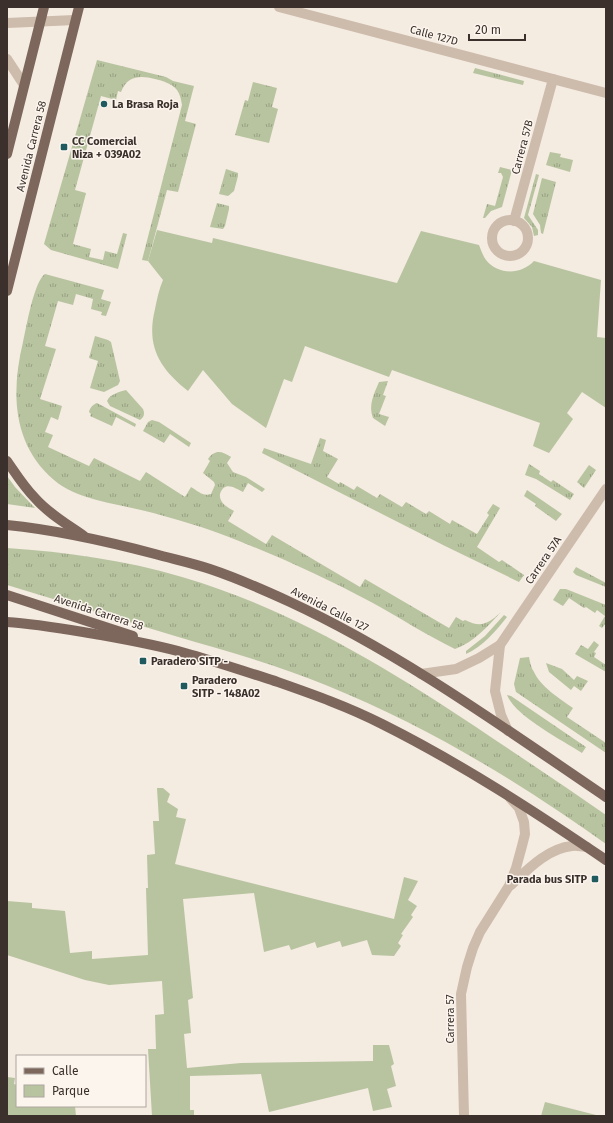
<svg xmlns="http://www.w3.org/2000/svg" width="613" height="1123" font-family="'Fira Sans',sans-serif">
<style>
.grass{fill:url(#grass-tufts)}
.park{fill:#b8c4a0}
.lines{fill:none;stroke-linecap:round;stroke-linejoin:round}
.minor{stroke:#cdbbac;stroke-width:10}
.major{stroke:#7d675c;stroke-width:10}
.poi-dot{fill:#1f5a5e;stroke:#fbf5ee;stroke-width:1.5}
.labels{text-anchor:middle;stroke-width:3;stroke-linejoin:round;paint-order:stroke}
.street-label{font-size:11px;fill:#3b302b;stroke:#fbf5ee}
.poi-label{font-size:11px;font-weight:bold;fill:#3b302b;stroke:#fbf5ee;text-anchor:start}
</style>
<defs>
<pattern id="grass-tufts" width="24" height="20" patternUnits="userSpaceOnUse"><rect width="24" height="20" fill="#b8c4a0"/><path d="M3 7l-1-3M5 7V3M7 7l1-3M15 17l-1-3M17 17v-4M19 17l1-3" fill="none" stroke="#97a083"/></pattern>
</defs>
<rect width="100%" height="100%" fill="#f4ebe1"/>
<g class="grass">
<path d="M97,60L166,77L173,81L194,86L185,121L196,124L178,192L167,190L148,261L142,260L182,105C181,99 180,94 177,90C171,83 163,81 155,79C140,75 127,76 121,92L118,91L116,100L101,96L75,190L86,193L73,244L91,249L89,257L103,260L105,251L117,254L123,233L127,234L118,269L51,250L44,244Z"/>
<polygon points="475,68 524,81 523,85 473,73"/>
<polygon points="253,82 277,88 272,107 278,109 269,143 235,135 245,100 248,101"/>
<polygon points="550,152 561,154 560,157 573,160 570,172 546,165"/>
<polygon points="500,167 512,170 502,207 491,211 485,218 483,218 487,204 495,206 503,177 501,173 498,173"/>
<polygon points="226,169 238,173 238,176 234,191 228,196 219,194"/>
<polygon points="536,174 539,175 528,215 538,230 538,235 534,236 532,227 524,218"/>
<polygon points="542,178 556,182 543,234 541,233 540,225 533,214"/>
<polygon points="217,203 229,206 229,209 225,226 223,229 210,227"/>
<path d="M45,274L104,290L101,299L111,302L106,316L101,315L102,312L91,309L93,299L76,294L73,305L58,301L45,346L56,349L40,399L62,406L58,420L51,417L45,432L53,435L48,447L89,466L94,458L140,481L146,472L185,497L191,487C198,491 203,497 211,494L215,485L214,482L203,473L210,461L208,459C215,449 222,451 231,457L227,463L233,472L246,477L265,489L262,492L248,483L243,492C234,487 224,481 220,494C219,503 227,507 234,511L228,521L266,544L272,535L360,587L365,579L449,628L456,617L463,621L465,620C481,628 488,624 501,612C487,627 474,642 455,649C426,635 399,617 371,602C328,579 284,559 239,541C207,528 174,518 141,510C112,503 76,499 54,480C12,444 11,392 23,342C26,329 34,281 45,274Z"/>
<polygon points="95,336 108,340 111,342 120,381 118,385 104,392 90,388 98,361 89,358"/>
<path d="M388,381L383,395L386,396L379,414L389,417L385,426L373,418C368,405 374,394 379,382Z"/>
<path d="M126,390L143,409C145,414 144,417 140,420L110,406L107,401C110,394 119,392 126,390Z"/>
<path d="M97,403L136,424L135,427L116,417L112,426L90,416L91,414L89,412C90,408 92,405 97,403Z"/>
<polygon points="152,420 159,422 191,443 189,447 170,434 164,443 143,431 148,422"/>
<polygon points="320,438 326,440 323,451 338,459 327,477 339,484 340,482 354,490 357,486 377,498 380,494 402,507 406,502 426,514 429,511 450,524 452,520 477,534 489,515 487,513 493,504 500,508 477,547 499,562 502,560 524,575 519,582 445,546 262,453 264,448 311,464"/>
<polygon points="529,464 540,471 539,474 551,482 553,480 574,494 570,500 536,479 525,475"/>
<polygon points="589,465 596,470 584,488 577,482"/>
<polygon points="7,476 15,487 35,508 7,504"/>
<polygon points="527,490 562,514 556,521 535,506 536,504 524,496"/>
<path d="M7,548C66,552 125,560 182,577C288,608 384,666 476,727C519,756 563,785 606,815V844C519,782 427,726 328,686C278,665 226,651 175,636C119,619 63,602 7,585Z"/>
<polygon points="576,567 606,583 606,587 576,575 573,572"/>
<polygon points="560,589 566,589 606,605 606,623 602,628 599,626 605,616 597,610 595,613 586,607 584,608 569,598 563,606 553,600"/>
<path d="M504,615L507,617C496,631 482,647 466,654V651L485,636Z"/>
<polygon points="594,641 599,645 594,652 596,653 594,657 606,665 606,672 575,654 581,645 588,649"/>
<path d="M529,657C530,662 531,668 534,672C540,686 560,699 573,708L567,717L606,743V753L516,692L514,684L520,658Z"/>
<polygon points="546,663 562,669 574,680 577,676 588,681 581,691 574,686 571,690 549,672"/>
<path d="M507,695L511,696L586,747L582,753C562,740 515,716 507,695Z"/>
</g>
<g class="park">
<path d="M157,230L212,243L213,238L397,283L421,231L479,245C481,250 483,256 486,260C498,275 521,275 534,261L601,280L597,337L606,338V408L582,392L567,413L573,419L549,453L533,446L540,423L392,370L389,377L305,346L292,382L284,379L266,428L232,404L203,370L188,391C159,368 146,346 155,309C157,299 159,289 163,280L148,261Z"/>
<polygon points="157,788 163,788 170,794 167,802 178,809 176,817 186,819 175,864 394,919 404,877 418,881 408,900 417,906 411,915 413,917 401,934 403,935 398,943 401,946 394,956 372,955 367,940 342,947 340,941 317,948 315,942 291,950 289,945 264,952 254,893 183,899 193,998 188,1000 191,1033 184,1034 187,1068 241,1063 373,1061 373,1045 389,1045 394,1064 391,1066 396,1086 387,1089 392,1107 373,1111 368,1088 269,1112 261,1074 190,1076 190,1110 194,1110 194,1116 152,1116 148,1049 156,1049 155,1015 164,1014 162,981 109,985 85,980 7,955 7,901 32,903 32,908 65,911 70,953 92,951 92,959 148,955 146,888 148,888 147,855 155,854 153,821 159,821"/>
<polygon points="7,1077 15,1078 14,1084 17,1085 17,1106 75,1106 76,1116 7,1116"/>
<polygon points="545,1102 600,1116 541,1116"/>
</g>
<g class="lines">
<g class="minor">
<polyline points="279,7 606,93"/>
<polyline points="7,23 75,20"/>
<polyline points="7,59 24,85"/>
<circle cx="510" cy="238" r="18"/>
<polyline points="514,221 553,79"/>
<polyline points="500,645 495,691 501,715 508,731"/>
<polyline points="421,674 456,669 479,658 500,645 606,489"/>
<path d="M511,885C527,870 548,848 572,846C577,845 582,847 587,847"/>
<polyline points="464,1116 461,994 467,967 473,948 480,932 509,886 516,868 522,846 525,834 524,822 519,808 510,798"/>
</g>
<g class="major">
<polyline points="7,154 44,7"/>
<polyline points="7,291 79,7"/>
<path d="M7,461C16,474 24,487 35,498C49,514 67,524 84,536"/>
<path d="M7,525C57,530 106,541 155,554C173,559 192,563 210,569C237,578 264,590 290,602C402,654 504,728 606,797"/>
<polyline points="7,595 133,636"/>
<path d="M7,622C39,624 70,630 101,635C129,640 157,645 185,653C214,661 243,671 272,680C309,693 347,706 382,724C460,763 534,811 606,860"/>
</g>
</g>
<g class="poi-dot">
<circle cx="104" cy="104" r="4"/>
<rect x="60" y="143" width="8" height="8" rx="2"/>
<rect x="139" y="657" width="8" height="8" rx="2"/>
<rect x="180" y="682" width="8" height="8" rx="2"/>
<rect x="591" y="875" width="8" height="8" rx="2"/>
</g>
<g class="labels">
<g class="street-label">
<text transform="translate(434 35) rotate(15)" y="4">Calle 127D</text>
<text transform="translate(31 146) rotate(-76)" y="4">Avenida Carrera 58</text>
<text transform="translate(522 147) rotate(-75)" y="4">Carrera 57B</text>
<text transform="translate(543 560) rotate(-56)" y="4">Carrera 57A</text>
<text transform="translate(330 609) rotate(27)" y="4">Avenida Calle 127</text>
<text transform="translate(99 612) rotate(18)" y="4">Avenida Carrera 58</text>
<text transform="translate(450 1019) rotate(-90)" y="4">Carrera 57</text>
</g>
<g class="poi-label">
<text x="112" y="108">La Brasa Roja</text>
<text x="72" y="145">CC Comercial<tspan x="72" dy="13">Niza + 039A02</tspan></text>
<text x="151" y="665">Paradero SITP -</text>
<text x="192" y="684">Paradero<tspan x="192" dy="13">SITP - 148A02</tspan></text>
<text x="587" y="883" text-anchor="end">Parada bus SITP</text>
</g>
</g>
<rect width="613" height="1123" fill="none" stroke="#3b302b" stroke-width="16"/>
<rect x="16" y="1055" width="130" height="52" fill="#fbf5ee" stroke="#aea6a0"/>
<rect x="24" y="1068" width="20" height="6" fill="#7d675c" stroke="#aea6a0"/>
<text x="52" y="1075" font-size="12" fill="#3b302b">Calle</text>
<rect x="24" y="1085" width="20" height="12" fill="#b8c4a0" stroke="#aea6a0"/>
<text x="52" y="1095" font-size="12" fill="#3b302b">Parque</text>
<path d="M469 34v6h56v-6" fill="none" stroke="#3b302b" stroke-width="2"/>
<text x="475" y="34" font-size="12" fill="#3b302b" stroke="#fbf5ee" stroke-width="3" paint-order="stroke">20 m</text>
</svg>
